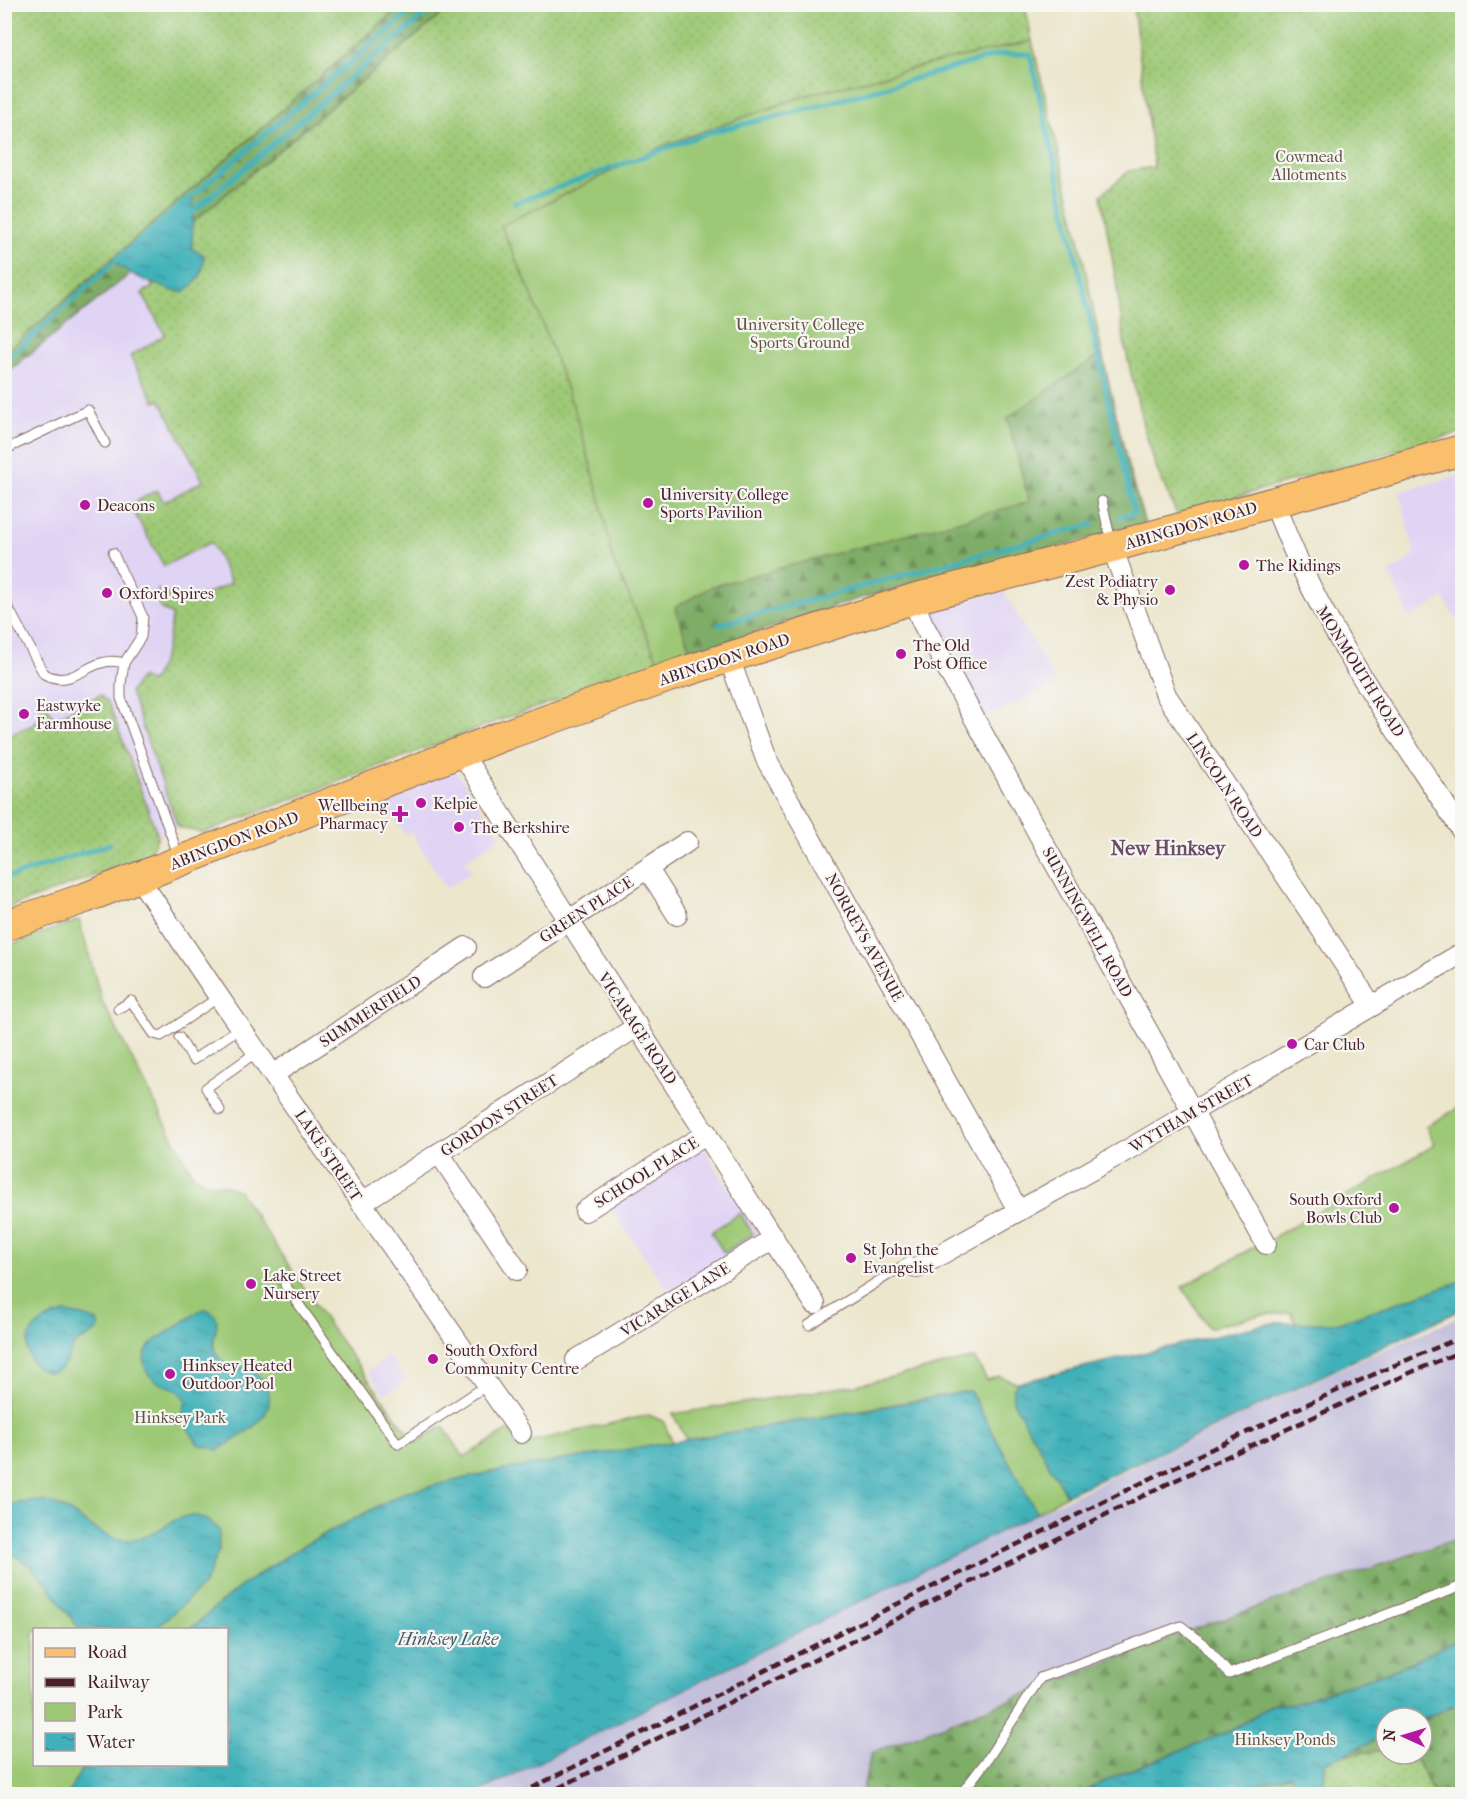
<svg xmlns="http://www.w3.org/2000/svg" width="1467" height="1799" font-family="'IM FELL French Canon',serif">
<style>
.built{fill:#e0d4f4}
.railway{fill:#c4c0db}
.grass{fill:url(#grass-dots);stroke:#747450;stroke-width:1.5}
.forest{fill:url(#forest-firs);stroke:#646649;stroke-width:1.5}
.park{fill:#9dc976;stroke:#747450;stroke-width:1.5}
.water{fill:url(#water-ripples);stroke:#456872;stroke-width:1.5}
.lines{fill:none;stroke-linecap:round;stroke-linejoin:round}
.stream{stroke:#40b1b9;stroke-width:5}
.service-casing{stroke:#836563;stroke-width:11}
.minor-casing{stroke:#836563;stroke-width:22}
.primary-casing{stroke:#836563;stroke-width:32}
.service{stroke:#fff;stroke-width:9}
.minor{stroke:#fff;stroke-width:20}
.primary{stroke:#f9bf6d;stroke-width:30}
.rail{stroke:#4a1f2b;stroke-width:4.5;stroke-dasharray:9 4.5;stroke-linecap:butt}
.poi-dot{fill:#b5179e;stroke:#f6f6f2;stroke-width:2}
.labels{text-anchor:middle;stroke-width:4.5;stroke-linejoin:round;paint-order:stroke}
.park-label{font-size:16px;fill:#635242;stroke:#f6f6f2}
.poi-label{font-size:16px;fill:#4a1f2b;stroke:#f6f6f2;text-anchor:start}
.street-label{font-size:16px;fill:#4a1f2b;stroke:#f6f6f2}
.water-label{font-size:18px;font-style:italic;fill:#465964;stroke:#f6f6f2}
.quarter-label{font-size:20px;font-weight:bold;fill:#6d4c67;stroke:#f6f6f2}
</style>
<defs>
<pattern id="grass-dots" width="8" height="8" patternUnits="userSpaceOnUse" patternTransform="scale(1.5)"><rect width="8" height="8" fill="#9dc976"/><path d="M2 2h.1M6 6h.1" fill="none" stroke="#89ac66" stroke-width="1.8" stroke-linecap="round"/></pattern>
<pattern id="forest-firs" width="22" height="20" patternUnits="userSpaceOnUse" patternTransform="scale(1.5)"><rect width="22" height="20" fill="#7ead67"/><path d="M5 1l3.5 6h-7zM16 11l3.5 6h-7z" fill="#698c55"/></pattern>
<pattern id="water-ripples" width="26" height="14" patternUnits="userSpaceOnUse" patternTransform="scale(1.5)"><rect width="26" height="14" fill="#40b1b9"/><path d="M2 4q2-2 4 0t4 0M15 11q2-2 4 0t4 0" fill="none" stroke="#388f97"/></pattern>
</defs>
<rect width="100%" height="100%" fill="#f6f6f2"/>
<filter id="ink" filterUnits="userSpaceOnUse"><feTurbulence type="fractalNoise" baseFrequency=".0167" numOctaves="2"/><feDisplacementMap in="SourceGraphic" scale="12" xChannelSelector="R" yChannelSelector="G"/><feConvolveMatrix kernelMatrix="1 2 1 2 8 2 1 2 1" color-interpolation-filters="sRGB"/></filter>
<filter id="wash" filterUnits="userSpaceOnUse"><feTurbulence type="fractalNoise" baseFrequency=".008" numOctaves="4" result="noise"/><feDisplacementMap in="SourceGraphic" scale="24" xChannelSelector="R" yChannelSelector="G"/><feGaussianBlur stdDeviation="1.35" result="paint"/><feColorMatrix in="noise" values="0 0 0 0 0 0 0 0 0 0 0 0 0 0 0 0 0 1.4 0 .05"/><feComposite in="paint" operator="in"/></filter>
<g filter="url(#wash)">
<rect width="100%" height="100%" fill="#ece6cc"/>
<g class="built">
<polygon points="140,266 311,549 203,833 178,827 158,836 148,856 5,909 5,374"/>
<polygon points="1462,475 1462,616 1456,619 1444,598 1410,618 1389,572 1400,567 1415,554 1399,492"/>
<polygon points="1004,592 1057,684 987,717 929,610"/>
<polygon points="454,771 458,774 500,837 465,861 472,872 446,889 411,831 405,835 383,801"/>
<polygon points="701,1144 759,1235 757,1238 670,1293 607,1203"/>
<polygon points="389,1356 406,1381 384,1395 368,1371"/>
</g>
<polygon class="railway" points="1462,1315 1462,1537 1197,1628 871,1753 862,1794 475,1794 1037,1513 1334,1372"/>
<g class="grass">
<polygon points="5,5 402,5 5,353"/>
<path d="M453,5H1025L1032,41L934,63L804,96L660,147L501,226L532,295L576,414L600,498L613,560L660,665L500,720L203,833L178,827L130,692L141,677L150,683C165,663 169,640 172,615L160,608L158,590L188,603L231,583L211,542L164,566L130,505L157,490L164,502L203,481L160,400L155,402L130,356L165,335L142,293L153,287L140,266Z"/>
<polygon points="1133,5 1462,5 1462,432 1177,514 1157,470 1144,429 1125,347 1116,281 1101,195 1129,171 1154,167"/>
<polygon points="100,695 109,704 158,836 148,856 5,909 5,736 33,725 33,723 43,718 39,708 46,704 54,719"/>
<polygon points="1386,1750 1386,1754 1413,1754 1434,1794 1326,1794 1323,1789 1324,1763 1340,1755"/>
</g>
<g class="forest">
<polygon points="402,5 453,5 140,266 5,374 5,353"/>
<polygon points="1102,353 1128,467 1145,524 861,598 691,654 675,607 713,586 1029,501 1007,418"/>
<polygon points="1462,1537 1462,1638 1399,1668 1295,1703 1271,1705 1233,1730 1116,1776 1079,1794 862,1794 871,1753 1197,1628"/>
<polygon points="1462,1702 1462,1794 1434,1794 1413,1754 1422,1754 1422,1719"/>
<polygon points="1386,1735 1386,1750 1340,1755"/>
<polygon points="1291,1775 1300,1794 1224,1794"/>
</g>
<g class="park">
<polygon points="1032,41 1079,238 1102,353 1007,418 1029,502 713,586 675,607 691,654 660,665 613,560 600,498 576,414 532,295 501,226 660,147 804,96 934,63"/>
<polygon points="79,920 102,1001 192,1174 206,1183 225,1185 239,1191 330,1327 415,1443 443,1426 464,1457 509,1430 520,1444 649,1415 663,1421 673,1443 492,1472 403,1493 301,1547 241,1586 190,1629 34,1630 34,1764 84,1765 68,1794 5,1794 4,947"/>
<polygon points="1462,1106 1462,1281 1336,1323 1295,1323 1292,1313 1260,1315 1209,1328 1182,1287 1254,1247 1266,1244 1277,1235 1435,1145 1426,1126"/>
<polygon points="740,1213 753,1234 724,1253 711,1232"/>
<polygon points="974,1358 987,1380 998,1376 1017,1383 1013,1391 1013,1401 1066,1495 1037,1513 970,1391 687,1440 673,1414 856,1385"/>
</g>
<g class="water">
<path d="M193,196L192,249L204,255C203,276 200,281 182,293C162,288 130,276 114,262Z"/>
<polygon points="1462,1281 1462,1309 1198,1435 1066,1495 1013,1401 1013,1391 1017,1383 1258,1326 1273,1323 1336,1323"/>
<path d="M206,1309C229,1319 207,1336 216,1353C224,1369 238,1364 251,1370C258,1374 264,1381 267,1387C280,1419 239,1436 218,1450L198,1444L182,1419L186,1399C174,1383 165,1389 153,1379C140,1368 142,1352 153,1342L201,1310Z"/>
<path d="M65,1313L83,1316L97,1321L99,1328C93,1337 85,1337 77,1343C67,1350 70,1363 60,1369C33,1386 0,1328 65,1313Z"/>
<polygon points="970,1391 1037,1513 475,1794 68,1794 84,1765 226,1764 226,1630 190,1629 241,1586 301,1547 403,1493 492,1472 871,1409"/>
<path d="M43,1501C51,1504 58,1505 65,1509C85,1521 107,1542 131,1540C168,1536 181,1495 219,1529V1550L204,1585L155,1629H79L50,1588L31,1567L5,1548V1508L16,1503Z"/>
<polygon points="1462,1638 1462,1702 1422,1719 1386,1718 1386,1735 1324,1763 1323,1789 1326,1794 1300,1794 1291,1775 1224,1794 1079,1794 1116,1776 1233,1730 1271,1705 1295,1703 1399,1668"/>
</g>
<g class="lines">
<g class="stream">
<polyline points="515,203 711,132 808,109 1001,54 1030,54 1134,513 1120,517"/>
<polyline points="189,215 437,4"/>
<polyline points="4,362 114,262 419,4"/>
<polyline points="718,625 1093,524"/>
<polyline points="10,877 110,844"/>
</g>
</g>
</g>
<g filter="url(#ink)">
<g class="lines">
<g class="service-casing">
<g id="service">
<polyline points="4,450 88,410 105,443"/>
<polyline points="1102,501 1111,542"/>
<path d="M4,600L44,674C77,691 89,653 124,663L141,637L143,617L113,553"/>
<polyline points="124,663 121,684 121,698 179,857"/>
<polyline points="118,1009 131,1001 154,1034 161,1036 219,997"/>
<polyline points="179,1037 193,1060 241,1027"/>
<polyline points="220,1110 206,1088 258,1051"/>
<polyline points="285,1285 398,1444 487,1385"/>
<polyline points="809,1325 909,1262"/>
<polyline points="961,1794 987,1760 1040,1678 1181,1626 1203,1643 1229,1674 1462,1586"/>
</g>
</g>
<g class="minor-casing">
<g id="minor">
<path d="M1274,502C1317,622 1394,725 1462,831"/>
<polyline points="1112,547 1166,695 1372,1006"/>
<polyline points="913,599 922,622 968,707 1266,1244"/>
<polyline points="729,658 766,759 1018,1210"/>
<polyline points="461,752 815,1304"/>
<polyline points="648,869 677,915"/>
<polyline points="138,877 219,997 521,1433"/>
<polyline points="484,977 687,842"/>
<polyline points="274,1074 466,947"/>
<polyline points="439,1153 517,1270"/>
<polyline points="361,1203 638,1026"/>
<polyline points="585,1211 707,1133"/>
<polyline points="917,1268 1129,1149 1462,953"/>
<polyline points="576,1360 774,1238"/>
</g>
</g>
<g class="primary-casing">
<polyline id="primary" points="4,926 85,898 505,735 683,672 913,599 1112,547 1462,450"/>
</g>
<use href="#service" class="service"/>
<use href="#minor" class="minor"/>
<use href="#primary" class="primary"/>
<g class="rail">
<path d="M520,1794C689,1709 858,1623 1028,1539C1171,1468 1315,1397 1462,1337"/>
<polyline points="546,1794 1165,1485 1412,1372 1462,1351"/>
</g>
</g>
</g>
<g class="poi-dot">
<circle cx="648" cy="503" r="6"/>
<circle cx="85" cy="505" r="6"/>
<circle cx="1244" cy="565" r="6"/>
<circle cx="1170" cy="590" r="6"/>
<circle cx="107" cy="593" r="6"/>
<circle cx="901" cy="654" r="6"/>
<circle cx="24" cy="714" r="6"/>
<circle cx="421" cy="803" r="6"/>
<path d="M397 805h6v6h6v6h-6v6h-6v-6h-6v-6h6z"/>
<circle cx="459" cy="827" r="6"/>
<circle cx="1292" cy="1044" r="6"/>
<circle cx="1394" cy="1208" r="6"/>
<circle cx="851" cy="1258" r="6"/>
<circle cx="251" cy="1284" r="6"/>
<circle cx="433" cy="1359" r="6"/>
<circle cx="170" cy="1374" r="6"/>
</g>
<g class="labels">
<g class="park-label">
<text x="1309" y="162">Cowmead<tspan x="1309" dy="18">Allotments</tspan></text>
<text x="800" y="330">University College<tspan x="800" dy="18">Sports Ground</tspan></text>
<text x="180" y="1423">Hinksey Park</text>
<text x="1285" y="1745">Hinksey Ponds</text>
</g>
<g class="poi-label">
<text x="660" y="500">University College<tspan x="660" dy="18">Sports Pavilion</tspan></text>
<text x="97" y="511">Deacons</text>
<text x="1256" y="571">The Ridings</text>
<text x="1158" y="587" text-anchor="end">Zest Podiatry<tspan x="1158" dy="18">&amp; Physio</tspan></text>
<text x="119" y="599">Oxford Spires</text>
<text x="913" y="651">The Old<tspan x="913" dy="18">Post Office</tspan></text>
<text x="36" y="711">Eastwyke<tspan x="36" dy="18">Farmhouse</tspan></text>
<text x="433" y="809">Kelpie</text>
<text x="388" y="811" text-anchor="end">Wellbeing<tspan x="388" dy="18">Pharmacy</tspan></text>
<text x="471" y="833">The Berkshire</text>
<text x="1304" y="1050">Car Club</text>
<text x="1382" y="1205" text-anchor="end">South Oxford<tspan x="1382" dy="18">Bowls Club</tspan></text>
<text x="863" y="1255">St John the<tspan x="863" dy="18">Evangelist</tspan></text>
<text x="263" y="1281">Lake Street<tspan x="263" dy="18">Nursery</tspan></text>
<text x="445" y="1356">South Oxford<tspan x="445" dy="18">Community Centre</tspan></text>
<text x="182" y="1371">Hinksey Heated<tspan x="182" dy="18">Outdoor Pool</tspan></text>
</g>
<g class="street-label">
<text transform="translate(1191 525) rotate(-16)" y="6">ABINGDON ROAD</text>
<text transform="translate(724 659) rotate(-18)" y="6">ABINGDON ROAD</text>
<text transform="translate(1361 671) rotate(58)" y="6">MONMOUTH ROAD</text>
<text transform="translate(1225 785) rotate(56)" y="6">LINCOLN ROAD</text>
<text transform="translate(234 840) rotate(-21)" y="6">ABINGDON ROAD</text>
<text transform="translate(586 909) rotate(-33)" y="6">GREEN PLACE</text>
<text transform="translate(1088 922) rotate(61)" y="6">SUNNINGWELL ROAD</text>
<text transform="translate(865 937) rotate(61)" y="6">NORREYS AVENUE</text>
<text transform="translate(370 1011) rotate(-33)" y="6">SUMMERFIELD</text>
<text transform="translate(638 1028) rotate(57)" y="6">VICARAGE ROAD</text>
<text transform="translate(1191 1113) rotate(-30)" y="6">WYTHAM STREET</text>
<text transform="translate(499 1115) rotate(-33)" y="6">GORDON STREET</text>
<text transform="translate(329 1155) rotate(56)" y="6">LAKE STREET</text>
<text transform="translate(646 1172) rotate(-32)" y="6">SCHOOL PLACE</text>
<text transform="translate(675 1299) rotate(-32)" y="6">VICARAGE LANE</text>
</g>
<g class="water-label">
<text x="448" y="1645">Hinksey Lake</text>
</g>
<g class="quarter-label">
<text x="1168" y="855">New Hinksey</text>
</g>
</g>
<rect width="1467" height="1799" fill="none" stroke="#f6f6f2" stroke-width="24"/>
<rect x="33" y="1628" width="195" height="138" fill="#f6f6f2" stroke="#b1a0a2" stroke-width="1.5"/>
<rect x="45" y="1648" width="30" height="9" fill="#f9bf6d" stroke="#b1a0a2" stroke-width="1.5"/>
<text x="87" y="1658" font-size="18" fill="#4a1f2b">Road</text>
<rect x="45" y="1678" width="30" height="9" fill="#4a1f2b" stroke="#b1a0a2" stroke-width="1.5"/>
<text x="87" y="1688" font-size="18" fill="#4a1f2b">Railway</text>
<rect x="45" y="1703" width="30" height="18" fill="#9dc976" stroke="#b1a0a2" stroke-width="1.5"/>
<text x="87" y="1718" font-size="18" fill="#4a1f2b">Park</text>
<rect x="45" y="1733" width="30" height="18" fill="url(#water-ripples)" stroke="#b1a0a2" stroke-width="1.5"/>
<text x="87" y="1748" font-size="18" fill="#4a1f2b">Water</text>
<g transform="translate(1404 1736) rotate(274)"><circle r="28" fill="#f6f6f2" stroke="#b1a0a2" stroke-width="1.5"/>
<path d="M0-4.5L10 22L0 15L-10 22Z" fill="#b5179e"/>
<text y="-9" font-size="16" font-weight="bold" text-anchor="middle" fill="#4a1f2b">N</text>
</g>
</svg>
